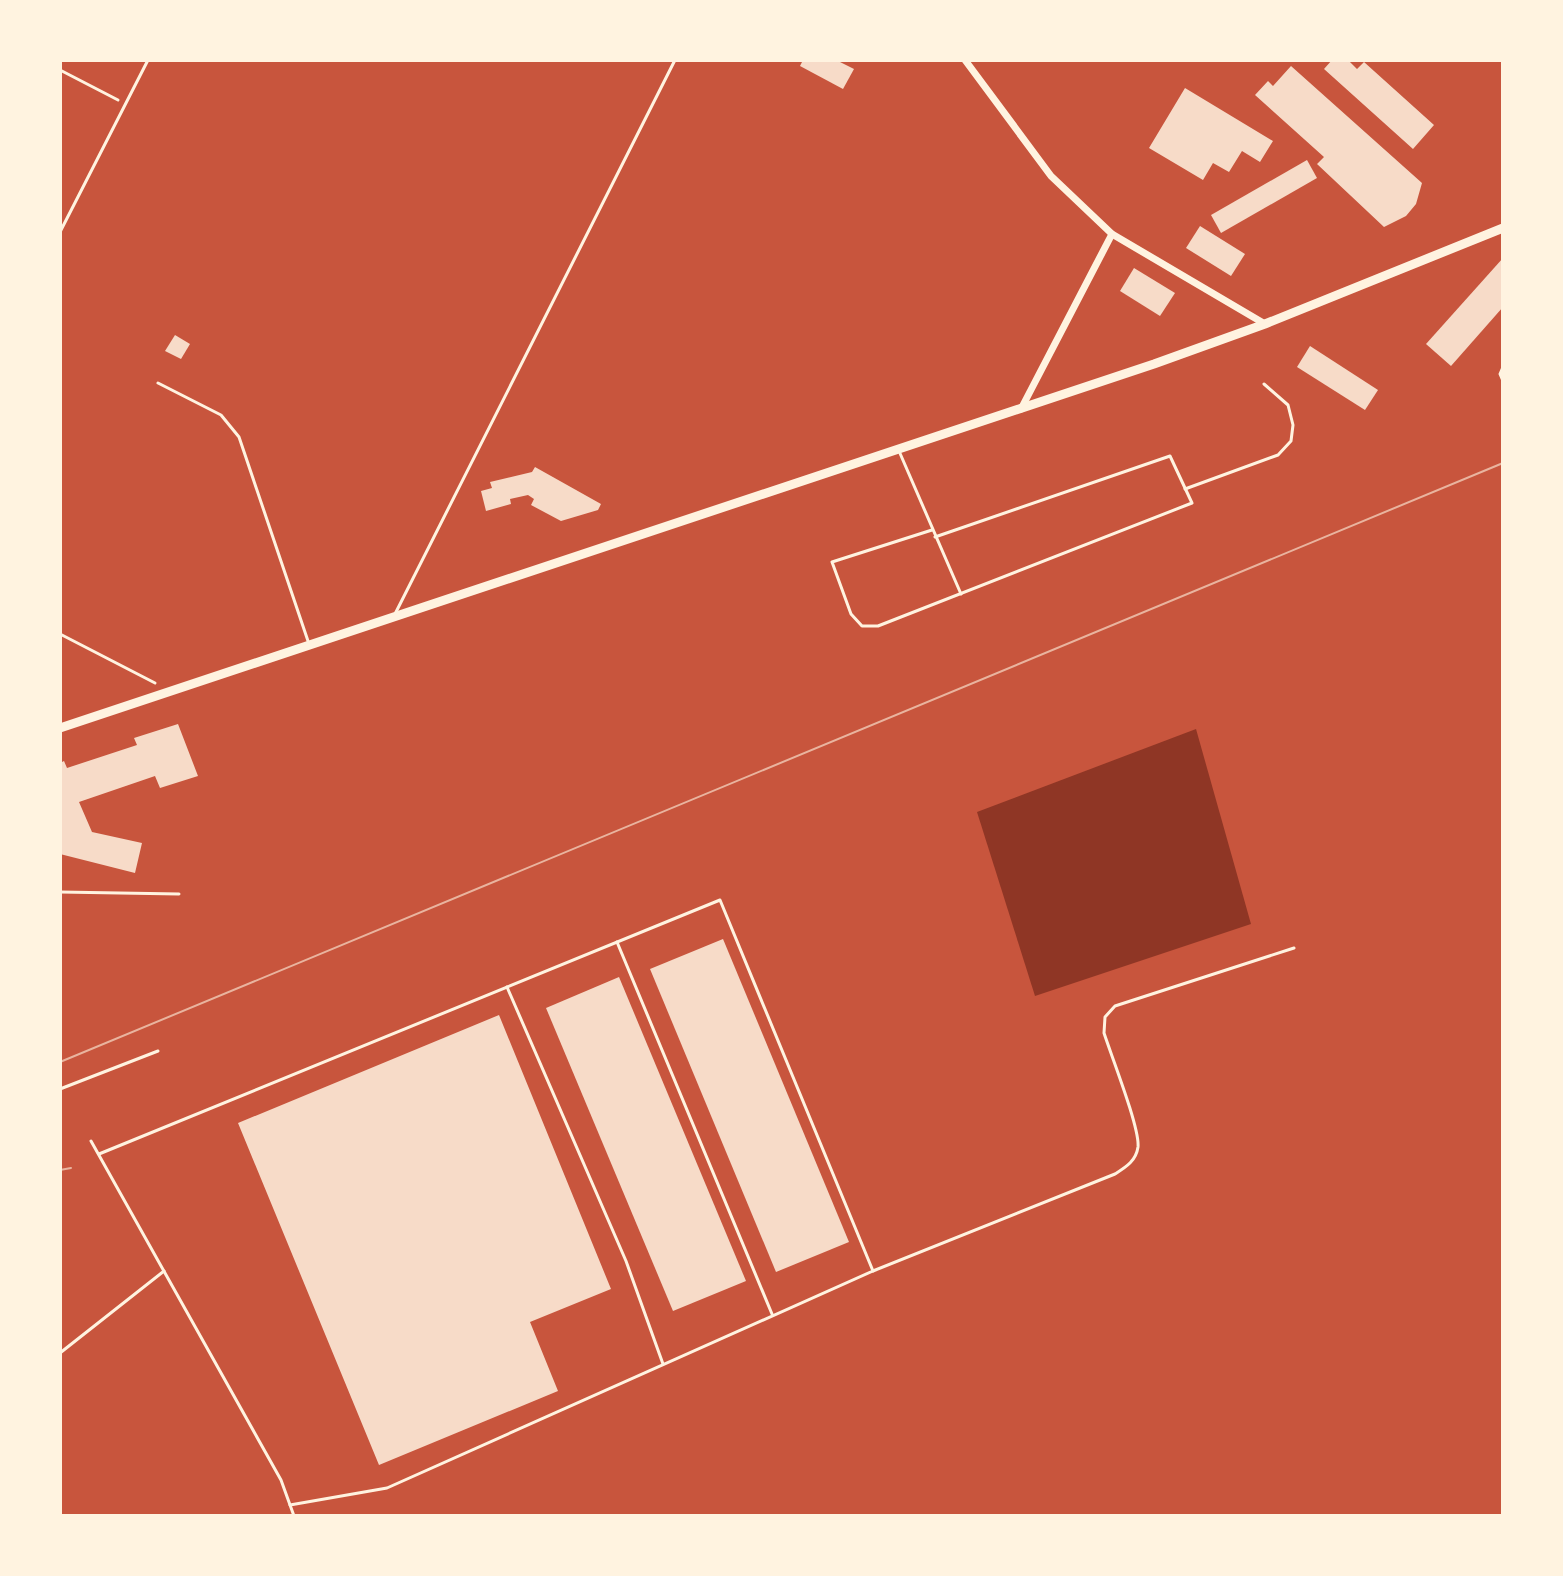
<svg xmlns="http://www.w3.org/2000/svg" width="1563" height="1576" font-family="'Nunito Sans',sans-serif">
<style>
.water{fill:#8f3625}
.building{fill:#f7dbc8}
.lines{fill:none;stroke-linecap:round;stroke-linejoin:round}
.path{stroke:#fff3e0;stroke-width:3}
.service{stroke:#fff3e0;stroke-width:3}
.minor{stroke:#fff3e0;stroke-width:7}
.tertiary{stroke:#fff3e0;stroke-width:9}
.tram{stroke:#e9b49f;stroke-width:2}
</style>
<rect width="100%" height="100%" fill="#c8553d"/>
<polygon class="water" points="1196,729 1251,924 1035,996 977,812"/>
<g class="building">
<polygon points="803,60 836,60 854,69 843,89 800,66"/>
<polygon points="1332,60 1348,60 1357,69 1364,62 1434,125 1413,149 1324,69"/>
<polygon points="1291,66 1422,183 1416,204 1406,216 1384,227 1317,164 1324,157 1255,95 1268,81 1273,86"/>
<polygon points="1185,88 1273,141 1260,162 1242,151 1229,172 1213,163 1203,180 1149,148"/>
<polygon points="1307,160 1317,178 1221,233 1211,215"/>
<polygon points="1200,226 1245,254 1231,276 1186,248"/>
<polygon points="1503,258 1503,307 1451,366 1426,344"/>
<polygon points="1134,268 1175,293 1160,316 1120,291"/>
<polygon points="175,335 190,344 181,359 165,351"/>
<polygon points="1310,346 1378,390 1365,410 1297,367"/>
<polygon points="535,467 601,504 598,510 561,521 531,505 534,499 528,495 510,499 511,504 486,511 481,491 492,488 490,482 532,472"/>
<polygon points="178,724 198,776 160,788 155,776 79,802 92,832 142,843 135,873 60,854 60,763 64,761 67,768 137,745 134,738"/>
<polygon points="723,939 849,1242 776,1272 650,969"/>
<polygon points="619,977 746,1281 673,1311 546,1008"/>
<polygon points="499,1015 611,1289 530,1322 558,1391 379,1465 238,1123"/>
</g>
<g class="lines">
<g class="path">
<polyline points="60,70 118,100"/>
<polyline points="60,634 155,683"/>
<polyline points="60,1089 158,1051"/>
</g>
<g class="service">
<polyline points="60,232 148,60"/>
<polyline points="1503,367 1500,374 1503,381"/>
<polyline points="158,383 221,415 239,437 308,641"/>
<polyline points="899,451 961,594"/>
<polyline points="1185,489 1278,455 1291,441 1293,425 1288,405 1264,384"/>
<polyline points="932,530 832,562 851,614 862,626 878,626 1192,503 1170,456 935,537"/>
<polyline points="395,614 675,60"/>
<polyline points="60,892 179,894"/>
<polyline points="617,942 772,1314"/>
<polyline points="507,987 626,1261 663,1364"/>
<polyline points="91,1141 281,1480 294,1516"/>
<polyline points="99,1154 720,900 873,1271 387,1488 290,1505"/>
<path d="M873,1271L1115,1174C1126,1167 1136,1161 1138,1147C1140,1128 1111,1055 1104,1033L1105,1017L1115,1006L1294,948"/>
<polyline points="60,1353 164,1271"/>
</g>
<g class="minor">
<polyline points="965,60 1051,176 1112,234 1265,324"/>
<polyline points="1021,409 1112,234"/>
</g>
<polyline class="tertiary" points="60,728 1154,364 1265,324 1503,228"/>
<g class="tram">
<polyline points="60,1062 1503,463"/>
<polyline points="60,1170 71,1168"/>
</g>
</g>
<rect width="1563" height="1576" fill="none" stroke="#fff3e0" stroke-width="124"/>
</svg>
